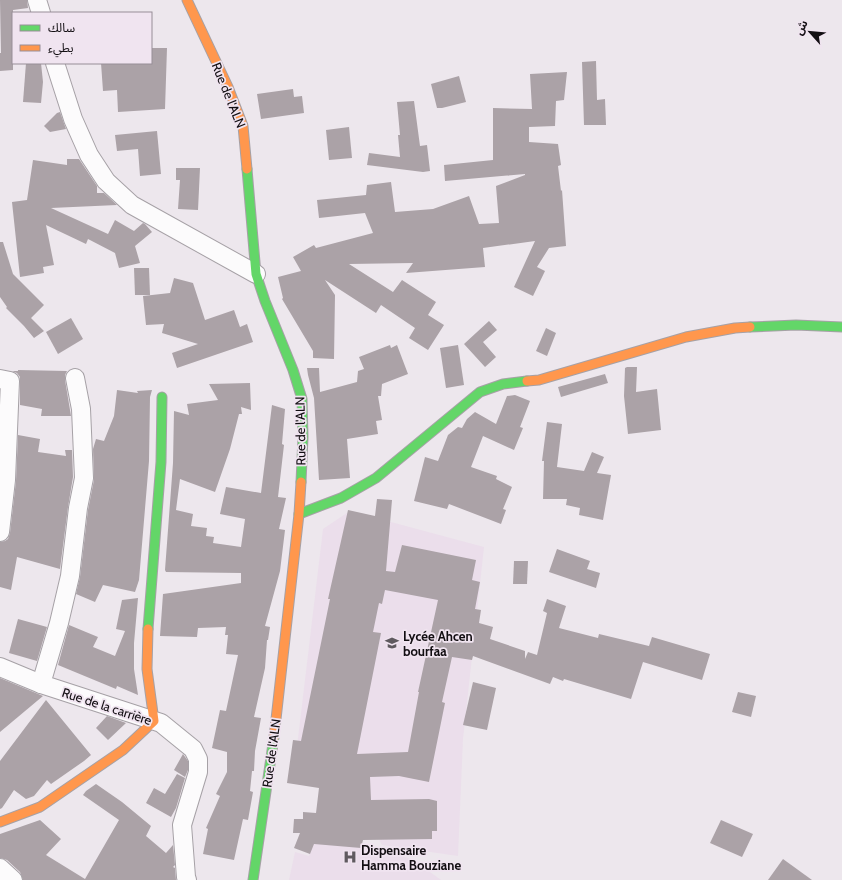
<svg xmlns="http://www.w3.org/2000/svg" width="842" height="880" font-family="Cabin,'Noto Sans Arabic',sans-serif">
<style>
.built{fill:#ebdeeb}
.building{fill:#aba2a7;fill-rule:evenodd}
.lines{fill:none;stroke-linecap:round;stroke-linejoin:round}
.street-casing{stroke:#a6a1a6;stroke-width:20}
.fast-casing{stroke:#a6a1a6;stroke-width:11}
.slow-casing{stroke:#a6a1a6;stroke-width:11}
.street{stroke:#fcfbfc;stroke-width:18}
.fast{stroke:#63d668;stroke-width:9}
.slow{stroke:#ff974d;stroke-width:9}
.labels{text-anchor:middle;stroke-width:3.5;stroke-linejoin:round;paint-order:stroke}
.street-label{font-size:13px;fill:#120e12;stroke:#f0e4f0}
.poi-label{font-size:13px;font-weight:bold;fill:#120e12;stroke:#f0e4f0;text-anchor:start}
</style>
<rect width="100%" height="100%" fill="#ede7ed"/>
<g class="built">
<polygon points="350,511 484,547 463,739 458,856 382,845 339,763 297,747 323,529"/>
<polygon points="313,837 370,847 412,859 441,880 289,880 295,852 309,856"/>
</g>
<g class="building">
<polygon points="0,0 27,0 28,8 13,10 13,70 0,71 0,53 1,53"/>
<polygon points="151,48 167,48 165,109 118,112 117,90 103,91 101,63 151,63"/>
<polygon points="596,61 597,100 605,99 606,125 584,125 582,62"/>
<polygon points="26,63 41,63 43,82 41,103 23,102"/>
<polygon points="567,72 564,100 556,101 555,126 529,127 529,142 558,144 561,165 558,166 561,191 562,190 566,246 549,248 537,267 545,271 533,296 514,287 535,241 483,248 485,267 406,273 413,263 349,264 393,292 402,280 436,302 428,315 444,325 428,350 409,338 415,328 381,305 376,313 325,280 335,295 334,359 313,358 313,351 282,299 283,298 278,277 301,271 293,257 314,245 316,248 373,233 365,213 319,218 317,200 366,195 367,185 391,182 395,212 433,209 469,196 479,224 499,223 496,186 525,175 525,174 445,181 444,165 493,160 493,108 532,109 530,74"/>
<polygon points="459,76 466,102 442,108 437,108 431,84"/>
<polygon points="293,89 294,97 302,96 304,113 261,119 257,94"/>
<polygon points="414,101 420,146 427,145 430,171 423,172 367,165 369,153 400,157 398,135 400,135 397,102"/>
<polygon points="60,112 66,129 50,132 44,126 57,113"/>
<polygon points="349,127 352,158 329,160 326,130"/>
<polygon points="157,131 161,174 140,176 138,149 117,151 115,135"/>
<polygon points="67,159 79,159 97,186 97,193 104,193 117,205 51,208 108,234 115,220 134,231 143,223 145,224 152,232 135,246 140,263 119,268 115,253 88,239 86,244 46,225 54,265 43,267 44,273 20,277 12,202 27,200 33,160 67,165"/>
<polygon points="176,168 200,168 198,210 178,209 180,180 176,180"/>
<polygon points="0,242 3,242 13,274 44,305 31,318 44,331 34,338 24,326 6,308 7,307 0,297"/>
<polygon points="134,268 149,268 150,295 135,295"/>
<polygon points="174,278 193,283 205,320 234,310 240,327 247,324 253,342 177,368 172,353 198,344 162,333 164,324 146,325 143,296 170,293"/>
<polygon points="71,318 83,339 58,354 46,332"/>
<polygon points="489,321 497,330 483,342 496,357 485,367 464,344"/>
<polygon points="546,328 556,333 547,356 536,351"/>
<polygon points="390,345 391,348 397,345 408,374 382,384 381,396 378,396 382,420 376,421 378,434 347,439 350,478 319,480 314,398 308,375 307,368 319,368 320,392 357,382 358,371 364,369 359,357"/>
<polygon points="458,345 464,385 446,388 440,348"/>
<polygon points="627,367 637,367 636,392 657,389 661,430 628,434 624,396 625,368"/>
<polygon points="18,370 67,371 65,375 65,380 71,416 41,416 42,409 20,405 20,377 17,373 12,371 18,371"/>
<polygon points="605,374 608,383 561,397 558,387"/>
<polygon points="250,383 251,410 241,407 242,414 239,414 230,449 215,492 180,479 176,510 193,514 191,526 207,528 206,536 214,537 213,543 241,547 245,519 220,514 226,487 261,493 272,405 285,409 282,444 284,445 278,497 286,498 279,529 285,530 280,571 265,626 270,627 268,640 267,640 265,668 254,717 261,718 255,751 254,771 252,771 250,791 253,792 248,820 243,819 234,860 203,854 208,829 206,828 220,796 216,794 227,772 227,752 212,748 220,710 226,711 238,655 226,654 228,635 225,635 226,627 198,628 197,637 160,636 163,594 241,583 241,573 166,572 165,570 173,463 174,411 189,415 187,404 218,400 209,384"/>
<polygon points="117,390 138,393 137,391 152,390 150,397 149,461 139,580 135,592 103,585 95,602 76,594 80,577 88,510 94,480 93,449 96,439 104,441 114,416"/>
<polygon points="515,395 530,401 520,427 523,428 514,450 483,436 471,467 497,476 496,479 512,487 503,509 506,510 501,524 449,504 447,509 414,501 425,457 438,461 448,435 458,427 462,428 467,419 475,412 496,424 507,396"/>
<polygon points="547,422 562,424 557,467 584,471 592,452 604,457 597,473 611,475 603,520 579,515 580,508 566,505 567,499 543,499 544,461 542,461"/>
<polygon points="18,435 40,439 38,452 66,456 65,450 72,450 73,477 68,507 60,569 17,557 11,590 0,587 0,542 5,541 8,539 10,533 16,481"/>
<path d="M377,499L392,500L386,571L395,572L402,545L476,560L472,580L480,582L475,609L481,610L479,623L493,627L490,639L525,651V659L528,652L537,655L547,613L543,611L547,599L566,606L559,628L598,638L599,634L649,646L652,637L710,654L702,680L643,662L631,699L564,679L563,681L553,677L550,684L473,656L472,660L452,657L442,702L445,703L429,782L399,776L370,777L371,800L429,799L437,801V831H432V839L363,840L361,848L314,844L310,854L294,848L300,833H293L294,819H303V812L316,813L319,788L287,783L293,740L301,741L330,599H328L348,510L375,516ZM385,590L438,600L418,692H419L408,752L357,754L381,633L373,632L379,603L382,604Z"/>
<polygon points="557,549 590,561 587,569 600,573 596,588 549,572"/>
<polygon points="514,561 528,561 527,584 513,584"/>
<polygon points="138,598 134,643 134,669 138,695 117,686 116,689 58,665 69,625 98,637 93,647 115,656 125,631 116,629 122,600"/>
<polygon points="18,619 47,627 37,661 9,653"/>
<polygon points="0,678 43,696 0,732"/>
<polygon points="473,682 496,688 487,730 463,725"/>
<polygon points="738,692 756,696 751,717 732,712"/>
<polygon points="46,700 91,755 84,761 51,784 47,780 34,796 26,799 14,790 2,808 0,809 0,761"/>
<polygon points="107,716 126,723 108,740 96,728"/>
<polygon points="183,754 188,761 188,770 185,777 174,770"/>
<polygon points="177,774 185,778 176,808 171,817 146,803 154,788 165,794"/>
<polygon points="96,784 122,802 151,826 146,836 166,853 173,845 175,865 173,867 175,868 176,880 23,880 20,872 7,860 0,858 0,834 40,820 61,839 46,855 85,879 119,820 83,795 86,791"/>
<polygon points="721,820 753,834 742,857 710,843"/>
<polygon points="783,859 812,880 768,880"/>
</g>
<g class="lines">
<g class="street-casing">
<g id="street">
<polyline points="37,0 41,13"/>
<polyline points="55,63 73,119 89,155 106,181 132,205 256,274"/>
<polyline points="0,379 10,381 6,480 0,532"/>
<polyline points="0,667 41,684 161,723 193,749 198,759 198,772 182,825 186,877 187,880"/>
<polyline points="41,684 59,623 70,576 78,508 84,478 81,409 75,378"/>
<polyline points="0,868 13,880"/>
</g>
</g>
<g class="fast-casing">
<g id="fast">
<polyline points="247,169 256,274 265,301 293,370 302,399 303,437 301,482"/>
<polyline points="750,327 796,325 842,327"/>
<polyline points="299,514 341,498 376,478 480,392 503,384 527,381"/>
<polyline points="148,629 161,462 162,397"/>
<polyline points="253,880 274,737"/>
</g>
</g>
<g class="slow-casing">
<g id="slow">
<polyline points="187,0 228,87 243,126 247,169"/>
<polyline points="527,381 539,380 686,337 735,328 750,327"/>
<polyline points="274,737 299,514 301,482"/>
<polyline points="0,822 40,807 123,750 154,721 147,669 148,629"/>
</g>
</g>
<use href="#street" class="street"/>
<use href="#fast" class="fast"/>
<use href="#slow" class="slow"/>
</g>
<defs>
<g id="school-bare" transform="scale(1.08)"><path d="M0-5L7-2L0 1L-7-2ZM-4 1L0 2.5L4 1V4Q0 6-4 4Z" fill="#5f5a5f" stroke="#f0e4f0" stroke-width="2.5" paint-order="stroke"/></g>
<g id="hospital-bare" transform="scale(1.08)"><path d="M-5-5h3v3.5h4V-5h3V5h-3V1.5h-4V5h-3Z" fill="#5f5a5f" stroke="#f0e4f0" stroke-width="2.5" paint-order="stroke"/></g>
</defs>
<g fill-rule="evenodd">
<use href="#school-bare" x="392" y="643"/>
<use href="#hospital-bare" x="350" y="857"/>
</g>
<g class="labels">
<g class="street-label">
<text transform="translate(229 95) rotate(68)" y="5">Rue de l'ALN</text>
<text transform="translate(300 431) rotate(-91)" y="5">Rue de l'ALN</text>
<text transform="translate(107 706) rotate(18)" y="5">Rue de la carrière</text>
<text transform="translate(271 753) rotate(-82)" y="5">Rue de l'ALN</text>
</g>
<g class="poi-label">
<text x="403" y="641">Lycée Ahcen<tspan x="403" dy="15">bourfaa</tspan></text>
<text x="361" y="855">Dispensaire<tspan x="361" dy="15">Hamma Bouziane</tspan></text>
</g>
</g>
<rect x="12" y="12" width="140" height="52" fill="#f0e4f0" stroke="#978e97"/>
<rect x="20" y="25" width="20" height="6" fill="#63d668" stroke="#978e97"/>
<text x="48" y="32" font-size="12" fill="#120e12">سالك</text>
<rect x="20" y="45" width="20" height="6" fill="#ff974d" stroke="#978e97"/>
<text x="48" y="52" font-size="12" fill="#120e12">بطيء</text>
<g transform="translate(810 32) rotate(297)" stroke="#f0e4f0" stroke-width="3" paint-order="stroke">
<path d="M0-3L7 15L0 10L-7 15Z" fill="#120e12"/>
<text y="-6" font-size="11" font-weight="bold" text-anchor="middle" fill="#120e12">ش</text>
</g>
</svg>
